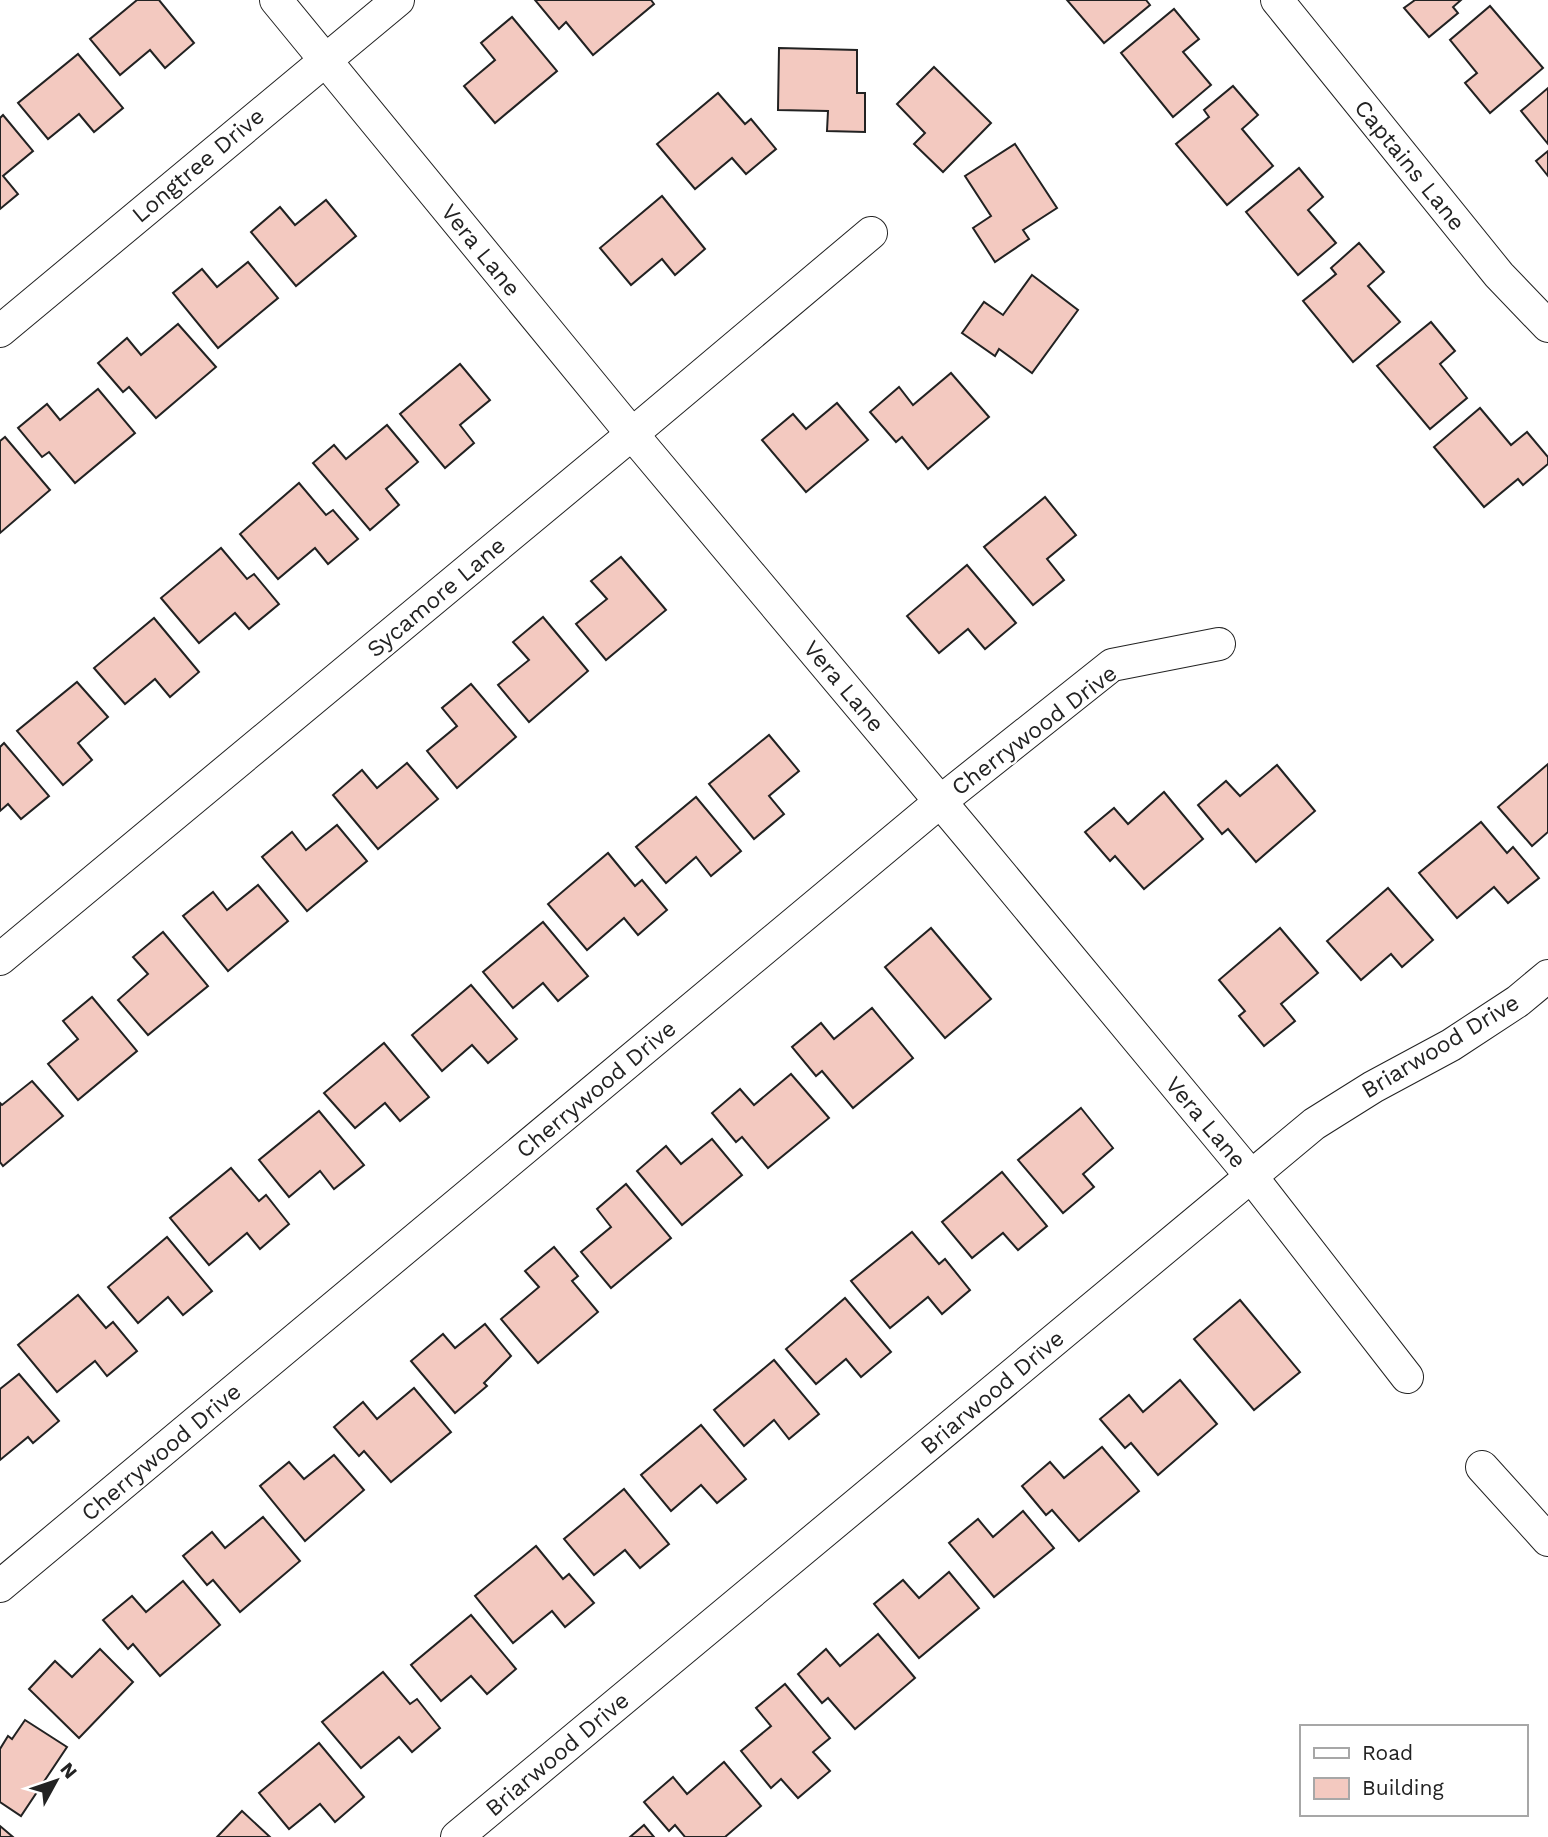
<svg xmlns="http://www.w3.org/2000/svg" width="1548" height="1837" font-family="'Work Sans',sans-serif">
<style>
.building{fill:#f3c9c0;stroke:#222;stroke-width:2}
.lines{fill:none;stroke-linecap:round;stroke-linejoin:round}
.street-casing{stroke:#222;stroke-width:34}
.street{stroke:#fff;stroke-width:32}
.labels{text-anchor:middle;stroke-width:5;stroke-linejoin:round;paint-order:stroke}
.street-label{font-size:23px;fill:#222;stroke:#fff}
</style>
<rect width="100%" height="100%" fill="#fff"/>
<g class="building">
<polygon points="137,0 159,0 194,43 165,68 150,50 120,75 90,39"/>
<polygon points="535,0 651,0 654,4 593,55 566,22 559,29"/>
<polygon points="1067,0 1146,0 1150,5 1104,43"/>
<polygon points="1415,0 1461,0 1453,7 1458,13 1429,37 1404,8"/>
<polygon points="1490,6 1543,68 1490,113 1465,83 1477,73 1450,40"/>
<polygon points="1174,9 1199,39 1183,52 1211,85 1173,117 1121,53"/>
<polygon points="512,17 557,71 495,123 464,86 495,60 481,43"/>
<polygon points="779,48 857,50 857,93 865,93 865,132 827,131 828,111 778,110"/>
<polygon points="78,54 123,108 94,132 79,114 48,139 18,103"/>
<polygon points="934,67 991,123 943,172 914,144 925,133 897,104"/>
<polygon points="1233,86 1258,115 1242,129 1273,166 1227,205 1176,144 1209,117 1204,110"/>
<polygon points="1548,88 1548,144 1521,111"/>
<polygon points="718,93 745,124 751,119 776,149 746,174 732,158 695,189 657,144"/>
<polygon points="3,115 33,151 3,176 18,194 0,209 0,118"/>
<polygon points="1015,144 1057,208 1023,230 1029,239 995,262 973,228 991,216 965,176"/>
<polygon points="1548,151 1548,176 1536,161"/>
<polygon points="1299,168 1323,197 1308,210 1336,243 1298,275 1246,212"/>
<polygon points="662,196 705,249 675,275 662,259 631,285 600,248"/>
<polygon points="326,200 356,236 296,286 251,232 280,207 295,225"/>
<polygon points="1359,243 1384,272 1368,286 1400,322 1353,362 1303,301 1336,274 1331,268"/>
<polygon points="248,262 278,298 218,348 173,293 202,269 217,287"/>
<polygon points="1032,275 1078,310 1032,373 999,349 995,356 962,333 984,302 1003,315"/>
<polygon points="1431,322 1455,351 1440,364 1467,398 1430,429 1377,366"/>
<polygon points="178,324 216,367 156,418 129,387 123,392 98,363 127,338 141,355"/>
<polygon points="460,364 490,400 460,425 474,443 445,468 400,414"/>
<polygon points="951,373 989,417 928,469 902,437 896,442 870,412 899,387 913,405"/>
<polygon points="98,389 135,433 75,483 49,452 42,457 18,428 47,404 60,420"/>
<polygon points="837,403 868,440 806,492 762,440 793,414 806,429"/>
<polygon points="1480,408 1511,445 1527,432 1548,457 1548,464 1523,485 1518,479 1484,507 1434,447"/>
<polygon points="387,425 418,462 386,489 399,505 370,530 313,463 334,445 346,459"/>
<polygon points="5,437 50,490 0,533 0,441"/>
<polygon points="299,483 326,515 333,510 358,539 328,564 315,548 278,579 240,534"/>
<polygon points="1045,497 1076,535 1047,559 1064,580 1033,605 984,547"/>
<polygon points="221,548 247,579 254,574 279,604 249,629 235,613 199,643 161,598"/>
<polygon points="621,557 666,610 606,660 576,624 607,599 591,581"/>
<polygon points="967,565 1016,623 985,649 968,629 939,653 907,616"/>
<polygon points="543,617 588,671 529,722 498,685 529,660 513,642"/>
<polygon points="154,618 199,672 170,697 155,679 125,704 94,668"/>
<polygon points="77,682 108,717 78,743 92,760 63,785 17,731"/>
<polygon points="471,684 516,737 457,788 427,751 457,726 442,708"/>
<polygon points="769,735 799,771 769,796 784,814 754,839 709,784"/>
<polygon points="4,743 49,796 21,819 8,804 0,811 0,747"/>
<polygon points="407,763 438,799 378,849 333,795 362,770 377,788"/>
<polygon points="1548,764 1548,832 1532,846 1498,807"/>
<polygon points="1277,765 1315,811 1256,862 1228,829 1222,834 1198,805 1226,781 1240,796"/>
<polygon points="1164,792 1203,839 1144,889 1115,856 1110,861 1085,832 1114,808 1128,824"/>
<polygon points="696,797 741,851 711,876 696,857 666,883 636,847"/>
<polygon points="1481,822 1507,853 1513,847 1539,878 1508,903 1494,887 1457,918 1419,873"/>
<polygon points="337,825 367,861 307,911 262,857 292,832 306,850"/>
<polygon points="608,853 635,886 642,880 667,910 638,935 624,918 587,950 548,904"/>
<polygon points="258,885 288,921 228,971 183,916 213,892 227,910"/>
<polygon points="1388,888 1433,940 1402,967 1391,954 1361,980 1327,941"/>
<polygon points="543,922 588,976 558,1001 543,983 513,1008 483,972"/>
<polygon points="931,928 991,999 945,1038 885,967"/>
<polygon points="1280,928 1318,973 1281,1004 1295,1021 1264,1046 1239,1016 1245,1011 1219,980"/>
<polygon points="163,932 208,986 148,1035 118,1000 148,974 133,957"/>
<polygon points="471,985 517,1039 488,1063 472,1045 442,1071 412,1035"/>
<polygon points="92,997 137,1051 78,1100 48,1064 78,1039 63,1021"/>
<polygon points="872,1008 913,1058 853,1108 822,1071 816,1076 792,1047 821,1023 834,1039"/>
<polygon points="384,1043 429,1097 400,1121 385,1103 355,1128 324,1093"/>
<polygon points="791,1074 829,1118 768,1168 742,1137 736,1142 712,1113 740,1089 754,1105"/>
<polygon points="32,1081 63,1116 3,1166 0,1162 0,1103 2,1105"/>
<polygon points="1081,1108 1113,1148 1083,1174 1094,1187 1063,1213 1018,1160"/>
<polygon points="319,1111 364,1165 334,1189 320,1171 289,1197 259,1160"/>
<polygon points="712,1139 742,1175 682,1225 637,1171 666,1146 681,1164"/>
<polygon points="231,1168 259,1201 266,1195 289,1224 260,1249 247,1233 209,1265 170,1218"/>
<polygon points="1002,1172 1047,1226 1018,1250 1003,1233 972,1258 942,1222"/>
<polygon points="626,1184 671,1238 611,1288 581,1252 611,1227 597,1209"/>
<polygon points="912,1232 939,1264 945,1259 970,1290 942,1314 928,1297 890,1328 851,1281"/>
<polygon points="167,1237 212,1291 183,1315 168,1297 138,1323 108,1287"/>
<polygon points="554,1247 578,1276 572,1281 598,1312 538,1363 501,1319 539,1287 525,1271"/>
<polygon points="78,1295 106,1328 113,1322 137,1351 107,1376 95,1361 57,1392 18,1345"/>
<polygon points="845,1298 891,1352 861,1377 846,1359 816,1384 786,1349"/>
<polygon points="1240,1300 1300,1372 1254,1410 1194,1339"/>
<polygon points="485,1324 511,1356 484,1383 487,1386 455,1413 411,1361 443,1334 455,1348"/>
<polygon points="774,1360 819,1414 789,1439 774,1420 744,1446 714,1410"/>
<polygon points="19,1374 59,1421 33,1443 28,1437 0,1460 0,1389"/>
<polygon points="1180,1380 1217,1424 1158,1475 1131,1443 1125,1448 1100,1419 1129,1395 1143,1412"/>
<polygon points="414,1388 451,1432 391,1482 364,1451 359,1456 334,1427 363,1402 377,1419"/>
<polygon points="701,1425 746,1479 717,1503 701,1485 671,1511 641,1475"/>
<polygon points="1102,1447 1139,1491 1079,1541 1052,1510 1046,1515 1022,1486 1050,1462 1064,1478"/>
<polygon points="334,1455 364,1490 305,1541 260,1486 289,1462 304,1479"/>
<polygon points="624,1489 669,1544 640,1568 625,1550 594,1575 564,1539"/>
<polygon points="1023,1511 1054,1548 994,1597 949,1543 978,1519 993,1537"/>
<polygon points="263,1517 300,1561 240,1612 213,1580 207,1585 183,1556 212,1532 225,1548"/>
<polygon points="536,1546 563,1579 569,1574 594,1603 565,1627 552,1611 513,1643 475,1596"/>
<polygon points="949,1572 979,1608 919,1658 874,1604 903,1580 919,1598"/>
<polygon points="183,1581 220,1625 160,1676 133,1644 128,1649 103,1620 132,1596 146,1612"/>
<polygon points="471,1615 516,1669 487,1694 471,1676 441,1701 411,1665"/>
<polygon points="878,1634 915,1678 855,1729 828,1698 822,1703 798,1674 826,1649 840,1666"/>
<polygon points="100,1649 133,1682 79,1738 29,1689 55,1661 72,1677"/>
<polygon points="383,1672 410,1704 417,1699 440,1728 412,1752 399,1737 361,1768 322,1722"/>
<polygon points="785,1684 830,1738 813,1752 830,1771 798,1798 781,1779 771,1788 741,1751 771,1726 756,1708"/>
<polygon points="25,1720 67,1747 21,1816 0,1802 0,1749 8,1736 12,1739"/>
<polygon points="319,1743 364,1797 335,1822 320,1804 289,1829 259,1793"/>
<polygon points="724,1762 761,1806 725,1837 685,1837 675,1825 669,1831 644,1802 673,1777 687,1794"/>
<polygon points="242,1811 270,1837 217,1837"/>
<polygon points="644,1825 654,1837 630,1837"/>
<polygon points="0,1826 13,1837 0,1837"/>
</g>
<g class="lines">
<g class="street-casing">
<g id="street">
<polyline points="276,0 632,434 970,837 1251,1176 1407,1377"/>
<polyline points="1277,0 1499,275 1548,326"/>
<polyline points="0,331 398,0"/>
<polyline points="0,959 632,434 871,233"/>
<polyline points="1482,1467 1548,1540"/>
<polyline points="0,1586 941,801 1112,665 1219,644"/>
<polyline points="457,1837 1314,1124 1373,1087 1451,1045 1518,1001 1548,976"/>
</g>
</g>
<use href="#street" class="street"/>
</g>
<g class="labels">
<g class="street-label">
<text transform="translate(198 165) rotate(-40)" y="8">Longtree Drive</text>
<text transform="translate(1410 165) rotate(51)" y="8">Captains Lane</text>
<text transform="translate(481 250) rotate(51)" y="8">Vera Lane</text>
<text transform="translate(436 597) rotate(-40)" y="8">Sycamore Lane</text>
<text transform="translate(844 686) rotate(50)" y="8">Vera Lane</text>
<text transform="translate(1034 730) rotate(-37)" y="8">Cherrywood Drive</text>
<text transform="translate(1440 1046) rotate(-31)" y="8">Briarwood Drive</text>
<text transform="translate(596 1089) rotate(-40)" y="8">Cherrywood Drive</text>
<text transform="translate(1206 1122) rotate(50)" y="8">Vera Lane</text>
<text transform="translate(992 1392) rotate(-40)" y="8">Briarwood Drive</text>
<text transform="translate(161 1452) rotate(-40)" y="8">Cherrywood Drive</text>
<text transform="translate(557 1754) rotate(-40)" y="8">Briarwood Drive</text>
</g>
</g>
<rect x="1300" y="1725" width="228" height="91" fill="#ffffff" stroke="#a7a7a7" stroke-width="2"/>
<rect x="1314" y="1748" width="35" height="10" fill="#ffffff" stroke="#a7a7a7" stroke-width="2"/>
<text x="1362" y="1760" font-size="21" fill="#222222">Road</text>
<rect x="1314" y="1778" width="35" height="21" fill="#f3c9c0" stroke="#a7a7a7" stroke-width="2"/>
<text x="1362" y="1795" font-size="21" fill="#222222">Building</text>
<g transform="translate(56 1781) rotate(50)" stroke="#ffffff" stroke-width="5" paint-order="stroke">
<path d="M0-5L12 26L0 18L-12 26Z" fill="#222222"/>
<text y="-10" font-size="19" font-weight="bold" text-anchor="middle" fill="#222222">N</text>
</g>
</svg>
